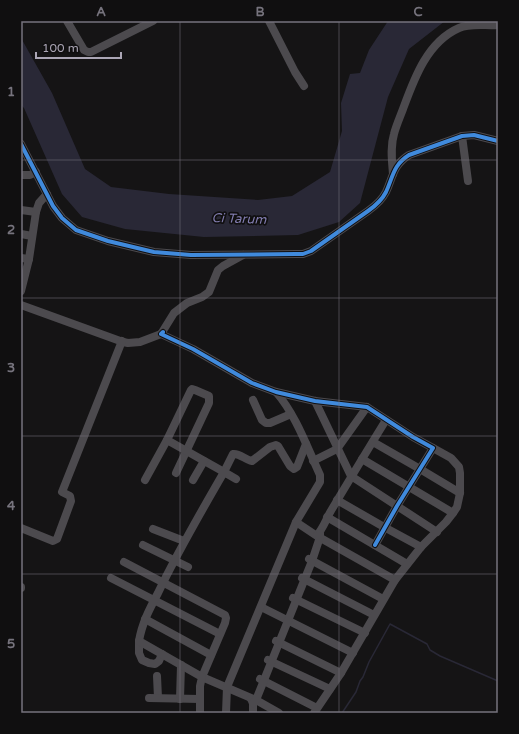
<svg xmlns="http://www.w3.org/2000/svg" width="519" height="734" font-family="'Varela Round',sans-serif">
<style>
.water{fill:#292836}
.lines{fill:none;stroke-linecap:round;stroke-linejoin:round}
.stream{stroke:#292836;stroke-width:1.5}
.minor{stroke:#4c4a4e;stroke-width:8}
.cycleway-casing{stroke:#100f10;stroke-width:6}
.cycleway{stroke:#408adc;stroke-width:4}
.grid{fill:none;stroke:#76737d;stroke-width:1;stroke-opacity:0.55}
.labels{text-anchor:middle;stroke-width:3.5;stroke-linejoin:round;paint-order:stroke}
.water-label{font-size:13px;font-style:italic;fill:#827db0;stroke:#100f10}
.neatline{fill:none;stroke:#76737d;stroke-width:1.5}
.grid-label{font-size:13px;text-anchor:middle;font-weight:bold;fill:#76737d}
</style>
<rect width="100%" height="100%" fill="#151415"/>
<polygon class="water" points="388,21 445,21 409,49 388,97 360,203 339,222 298,235 204,237 125,229 82,217 62,194 24,108 21,105 21,38 52,93 85,169 111,187 169,194 258,200 292,196 330,172 342,131 341,103 350,74 360,73 369,50"/>
<g class="lines">
<polyline class="stream" points="342,713 356,692 360,681 363,677 369,662 390,624 427,644 430,650 440,656 498,681"/>
<g class="minor">
<polyline points="67,21 84,50 88,52 91,52 153,21"/>
<polyline points="269,21 295,72 304,86"/>
<polyline points="462,136 468,181"/>
<path d="M21,144L53,206L62,218L76,230L108,241L154,252L191,255L296,254H303L311,251L368,211C375,206 382,200 386,192C393,177 393,165 409,155L462,136L474,135L498,141"/>
<path d="M393,174C392,161 390,147 394,134C396,126 400,117 403,109C414,79 427,42 459,28C470,23 486,26 498,25"/>
<polyline points="21,175 30,175 36,172"/>
<polyline points="21,210 36,212"/>
<polyline points="21,234 32,236"/>
<polyline points="21,258 29,259"/>
<polyline points="21,291 29,259 36,212 39,203 47,194"/>
<polyline points="21,305 123,342 128,343 140,342 161,334 174,313 187,303 202,297 209,292 218,270 223,266 243,255"/>
<polyline points="161,334 193,349 252,383 276,392 315,401 367,407 413,437 433,448 397,506 375,545"/>
<polyline points="253,400 262,420 266,423 270,423 291,414"/>
<polyline points="315,401 351,476 437,532"/>
<polyline points="167,440 191,390 192,389 195,390 209,396 209,403 176,473"/>
<polyline points="373,442 420,469 460,493"/>
<polyline points="362,459 453,513"/>
<polyline points="313,461 337,449 367,407"/>
<path d="M145,480L167,440L224,472L233,454C240,453 245,460 252,461L270,447L276,445L278,446L290,466L294,469L297,467L306,444"/>
<polyline points="193,480 204,461"/>
<polyline points="337,500 384,527 421,547"/>
<polyline points="327,517 407,564"/>
<polyline points="296,522 317,536 395,580"/>
<polyline points="21,528 53,541 57,539 71,501 70,496 62,492 122,341"/>
<polyline points="153,529 184,541"/>
<path d="M317,535C323,529 327,517 332,509C350,479 368,449 386,420"/>
<polyline points="143,545 188,567"/>
<polyline points="309,559 383,599"/>
<polyline points="124,562 225,615 226,618 225,623 202,677 256,700 279,713"/>
<polyline points="111,578 220,634"/>
<polyline points="302,578 374,615"/>
<polyline points="21,587 21,588"/>
<polyline points="293,598 365,633"/>
<polyline points="261,607 353,653"/>
<polyline points="145,619 211,655"/>
<polyline points="139,641 139,653 142,660 149,663 155,664 159,661 162,654"/>
<polyline points="276,641 341,673"/>
<polyline points="268,660 330,689"/>
<polyline points="157,676 158,698"/>
<polyline points="260,679 317,708"/>
<polyline points="149,698 200,699"/>
<polyline points="180,699 181,665"/>
<polyline points="251,699 253,703 253,713"/>
<polyline points="253,703 256,700 312,561 320,537 320,533"/>
<path d="M200,713V686L202,677L139,641C142,623 150,608 158,593C178,551 201,512 224,472L236,479"/>
<path d="M226,713L227,687L296,522L320,482V475C307,447 296,415 276,392"/>
<polyline points="314,713 341,673 395,580 421,547 446,522 453,513 457,507 460,493 460,473 459,467 451,458 433,448"/>
</g>
<g class="cycleway-casing">
<g id="cycleway">
<path d="M21,144L53,206L62,218L76,230L108,241L154,252L191,255L296,254H303L311,251L368,211C375,206 382,200 386,192C393,177 393,165 409,155L462,136L474,135L498,141"/>
<polyline points="163,332 161,334 193,349 252,383 276,392 315,401 367,407 413,437 433,448 397,506 375,545"/>
</g>
</g>
<use href="#cycleway" class="cycleway"/>
</g>
<path class="grid" d="M180,21V713M339,21V713M21,160H498M21,298H498M21,436H498M21,574H498"/>
<g class="labels">
<g class="water-label">
<text transform="translate(239 218) rotate(2)" y="5">Ci Tarum</text>
</g>
</g>
<rect width="519" height="734" fill="none" stroke="#100f10" stroke-width="44"/>
<path d="M36 52v6h85v-6" fill="none" stroke="#aba6b5" stroke-width="2"/>
<text x="42" y="52" font-size="12" fill="#aba6b5" stroke="#100f10" stroke-width="3" paint-order="stroke">100 m</text>
<rect x="22" y="22" width="475" height="690" class="neatline"/>
<g class="grid-label">
<text x="101" y="16">A</text>
<text x="260" y="16">B</text>
<text x="418" y="16">C</text>
<text x="11" y="96">1</text>
<text x="11" y="234">2</text>
<text x="11" y="372">3</text>
<text x="11" y="510">4</text>
<text x="11" y="648">5</text>
</g>
</svg>
